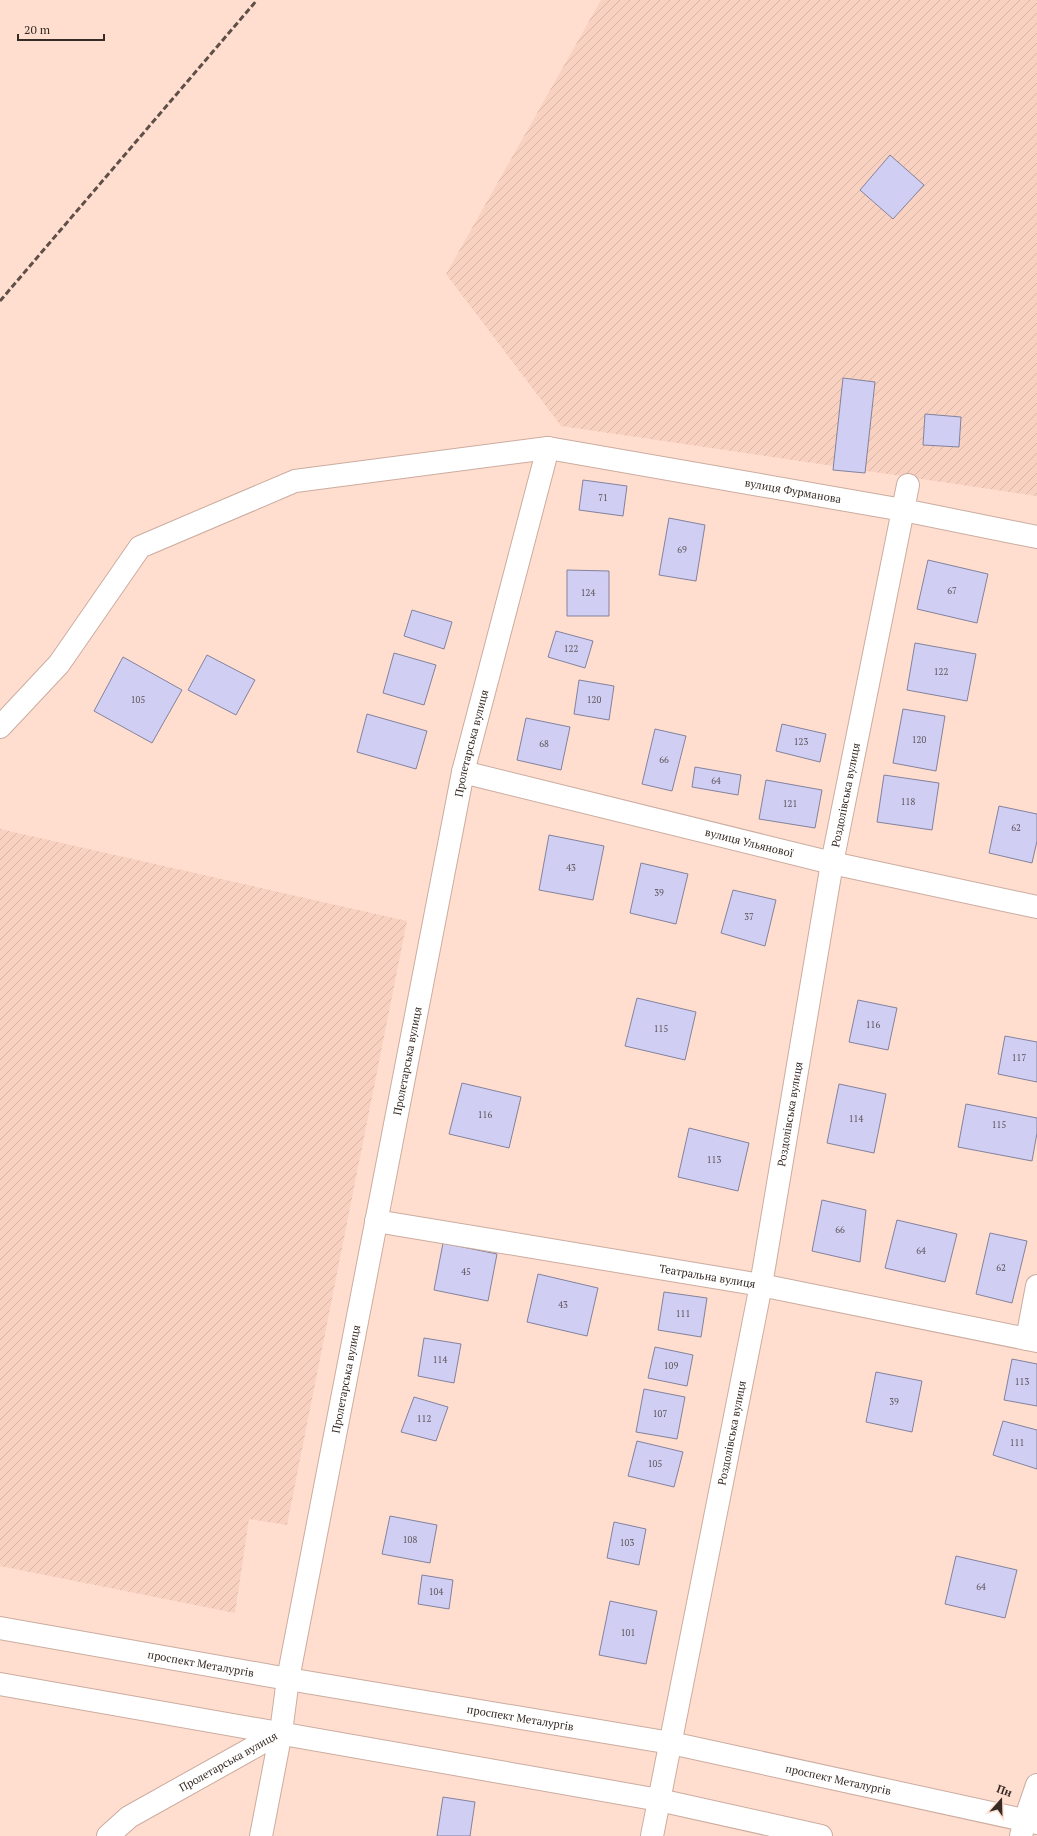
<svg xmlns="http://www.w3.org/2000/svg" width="1037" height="1836" font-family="'PT Serif',serif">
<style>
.industrial{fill:url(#industrial-furrows)}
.building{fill:#d0cef2;stroke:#83829d}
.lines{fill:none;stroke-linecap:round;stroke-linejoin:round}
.minor-casing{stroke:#cbac9f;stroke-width:24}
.minor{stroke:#fff;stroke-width:22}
.rail{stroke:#5f4f47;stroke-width:3;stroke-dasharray:6 3;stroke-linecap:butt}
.labels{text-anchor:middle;stroke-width:4;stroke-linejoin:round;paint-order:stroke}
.number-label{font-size:9px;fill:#5c5358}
.street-label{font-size:11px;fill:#362a24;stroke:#ffded0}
</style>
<defs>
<pattern id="industrial-furrows" width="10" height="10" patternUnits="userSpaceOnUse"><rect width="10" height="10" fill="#f9d1c1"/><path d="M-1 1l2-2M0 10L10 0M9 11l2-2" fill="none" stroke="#d6b4a6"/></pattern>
</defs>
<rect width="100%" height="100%" fill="#ffded0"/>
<g class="industrial">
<polygon points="601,0 1037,0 1037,496 561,426 446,274"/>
<polygon points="0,829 407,921 287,1525 249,1519 235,1613 0,1566"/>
</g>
<g class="building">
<polygon points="890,155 924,185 893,219 860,190"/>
<polygon points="843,378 875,382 865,473 833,470"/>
<polygon points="925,414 961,417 959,447 923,445"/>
<polygon points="583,480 627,486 623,516 579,510"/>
<polygon points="669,518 705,525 696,581 659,575"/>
<polygon points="928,560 988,574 977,623 917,609"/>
<polygon points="567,570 609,571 609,616 567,616"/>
<polygon points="412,610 452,622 444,649 404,636"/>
<polygon points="556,631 593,641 585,668 548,657"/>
<polygon points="915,643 976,654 967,701 907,690"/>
<polygon points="394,653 436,665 424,705 383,693"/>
<polygon points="207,655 255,680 236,715 188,690"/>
<polygon points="123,657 182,690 152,743 94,711"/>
<polygon points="579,680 614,686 609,720 574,714"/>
<polygon points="903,709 945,716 936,771 893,763"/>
<polygon points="367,714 427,731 416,769 357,752"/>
<polygon points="526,718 570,727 561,770 517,760"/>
<polygon points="782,724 826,734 820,762 776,751"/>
<polygon points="655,729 686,736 672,791 642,784"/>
<polygon points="695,767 741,775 738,795 692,787"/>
<polygon points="884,775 939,783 932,830 877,822"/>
<polygon points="766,780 822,790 815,828 759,819"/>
<polygon points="999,806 1037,814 1037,841 1032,863 989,853"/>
<polygon points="549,835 604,846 593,900 539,890"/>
<polygon points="641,863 688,874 676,924 630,913"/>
<polygon points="733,890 776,900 765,946 721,933"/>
<polygon points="637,998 696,1012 685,1060 625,1046"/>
<polygon points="858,1000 897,1008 888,1050 849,1042"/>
<polygon points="1005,1036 1037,1042 1037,1082 998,1074"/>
<polygon points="462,1083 521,1097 509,1148 449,1134"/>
<polygon points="839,1084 886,1094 874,1153 827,1143"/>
<polygon points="966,1104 1037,1118 1037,1133 1032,1161 958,1147"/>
<polygon points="689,1128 749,1143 738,1191 678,1177"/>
<polygon points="822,1200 866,1210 860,1262 812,1251"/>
<polygon points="897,1220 957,1234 945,1282 885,1268"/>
<polygon points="990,1233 1027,1241 1012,1303 976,1294"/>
<polygon points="443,1243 497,1254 488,1301 434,1290"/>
<polygon points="538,1274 598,1288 587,1336 527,1322"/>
<polygon points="664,1292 707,1298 701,1337 658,1330"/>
<polygon points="424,1338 461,1344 454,1383 418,1376"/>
<polygon points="655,1347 693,1355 687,1386 648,1378"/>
<polygon points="1012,1359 1037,1364 1037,1406 1004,1400"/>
<polygon points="876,1372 922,1381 912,1432 866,1422"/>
<polygon points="644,1389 685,1397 677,1439 636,1432"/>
<polygon points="414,1397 448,1407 436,1441 401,1432"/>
<polygon points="1003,1421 1037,1430 1037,1469 993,1455"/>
<polygon points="637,1441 683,1452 674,1487 628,1476"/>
<polygon points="390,1516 437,1525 430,1563 382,1554"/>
<polygon points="614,1522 646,1529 639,1565 607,1558"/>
<polygon points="956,1556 1017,1570 1005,1618 945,1604"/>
<polygon points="422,1575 453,1580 449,1609 418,1604"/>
<polygon points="610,1601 657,1611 646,1664 599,1655"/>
<polygon points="443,1797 475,1802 470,1836 437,1836"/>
</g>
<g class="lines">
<g class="minor-casing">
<g id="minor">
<path id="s1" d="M0,727L59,664L140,547L295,481L548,448L903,510L1037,537"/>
<path id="s2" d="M463,772L832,863L1037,907"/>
<path id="s3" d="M376,1221L761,1285L1037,1341"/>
<polyline points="1027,1339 1037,1286"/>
<path id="s4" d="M0,1628L288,1679L671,1743L1037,1823"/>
<polyline points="0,1684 659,1800 821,1836"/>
<path id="s5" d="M281,1732L288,1679L463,772L548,448"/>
<path id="s6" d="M108,1836L129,1817L281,1732L261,1836"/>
<path id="s7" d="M652,1836L761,1285L832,863L908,485"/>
<polyline points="1021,1836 1025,1820 1037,1785"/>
</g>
</g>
<use href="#minor" class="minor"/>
<polyline class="rail" points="0,301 257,0"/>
</g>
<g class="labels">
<g class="number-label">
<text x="603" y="501">71</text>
<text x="682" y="553">69</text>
<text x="952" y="594">67</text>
<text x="588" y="596">124</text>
<text x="571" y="652">122</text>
<text x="941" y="675">122</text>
<text x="138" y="703">105</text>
<text x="594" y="703">120</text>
<text x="919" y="743">120</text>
<text x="801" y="745">123</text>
<text x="544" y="747">68</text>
<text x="664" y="763">66</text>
<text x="716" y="784">64</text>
<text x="908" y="805">118</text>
<text x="790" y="807">121</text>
<text x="1016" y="831">62</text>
<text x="571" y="871">43</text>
<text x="659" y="896">39</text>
<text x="749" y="920">37</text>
<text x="873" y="1028">116</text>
<text x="661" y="1032">115</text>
<text x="1019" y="1061">117</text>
<text x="485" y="1118">116</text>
<text x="856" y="1122">114</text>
<text x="999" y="1128">115</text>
<text x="714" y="1163">113</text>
<text x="840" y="1233">66</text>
<text x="921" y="1254">64</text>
<text x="1001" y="1271">62</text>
<text x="466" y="1275">45</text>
<text x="563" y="1308">43</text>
<text x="683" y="1317">111</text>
<text x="440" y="1363">114</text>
<text x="671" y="1369">109</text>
<text x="1022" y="1385">113</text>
<text x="894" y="1405">39</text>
<text x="660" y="1417">107</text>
<text x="424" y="1422">112</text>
<text x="1017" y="1446">111</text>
<text x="655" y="1467">105</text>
<text x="410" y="1543">108</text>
<text x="627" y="1546">103</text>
<text x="981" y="1590">64</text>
<text x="436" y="1595">104</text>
<text x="628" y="1636">101</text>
</g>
<g class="street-label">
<text dy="4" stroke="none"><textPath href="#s1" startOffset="901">вулиця Фурманова</textPath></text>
<text dy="4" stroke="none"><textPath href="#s5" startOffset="1007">Пролетарська вулиця</textPath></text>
<text dy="4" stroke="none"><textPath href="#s7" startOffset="1059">Роздолівська вулиця</textPath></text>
<text dy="4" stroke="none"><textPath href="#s2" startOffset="295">вулиця Ульянової</textPath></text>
<text dy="4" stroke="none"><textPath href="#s5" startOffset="683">Пролетарська вулиця</textPath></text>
<text dy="4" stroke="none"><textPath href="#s7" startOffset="735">Роздолівська вулиця</textPath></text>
<text dy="4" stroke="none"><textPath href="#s3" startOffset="336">Театральна вулиця</textPath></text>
<text dy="4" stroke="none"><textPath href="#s5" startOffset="359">Пролетарська вулиця</textPath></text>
<text dy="4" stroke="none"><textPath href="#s7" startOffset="411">Роздолівська вулиця</textPath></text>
<text dy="4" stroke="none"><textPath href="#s4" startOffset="204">проспект Металургів</textPath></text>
<text dy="4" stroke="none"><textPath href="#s4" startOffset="528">проспект Металургів</textPath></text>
<text dy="4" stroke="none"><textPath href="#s6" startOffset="142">Пролетарська вулиця</textPath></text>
<text dy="4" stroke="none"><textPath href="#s4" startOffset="852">проспект Металургів</textPath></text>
</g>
</g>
<g transform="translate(1001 1800) rotate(20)" stroke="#ffded0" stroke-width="3" paint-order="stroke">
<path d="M0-3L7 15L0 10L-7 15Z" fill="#362a24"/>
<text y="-6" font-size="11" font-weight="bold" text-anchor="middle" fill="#362a24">Пн</text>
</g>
<path d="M18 34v6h86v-6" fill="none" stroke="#362a24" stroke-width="2"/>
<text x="24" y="34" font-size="12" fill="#362a24" stroke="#ffded0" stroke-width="3" paint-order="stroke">20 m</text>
</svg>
